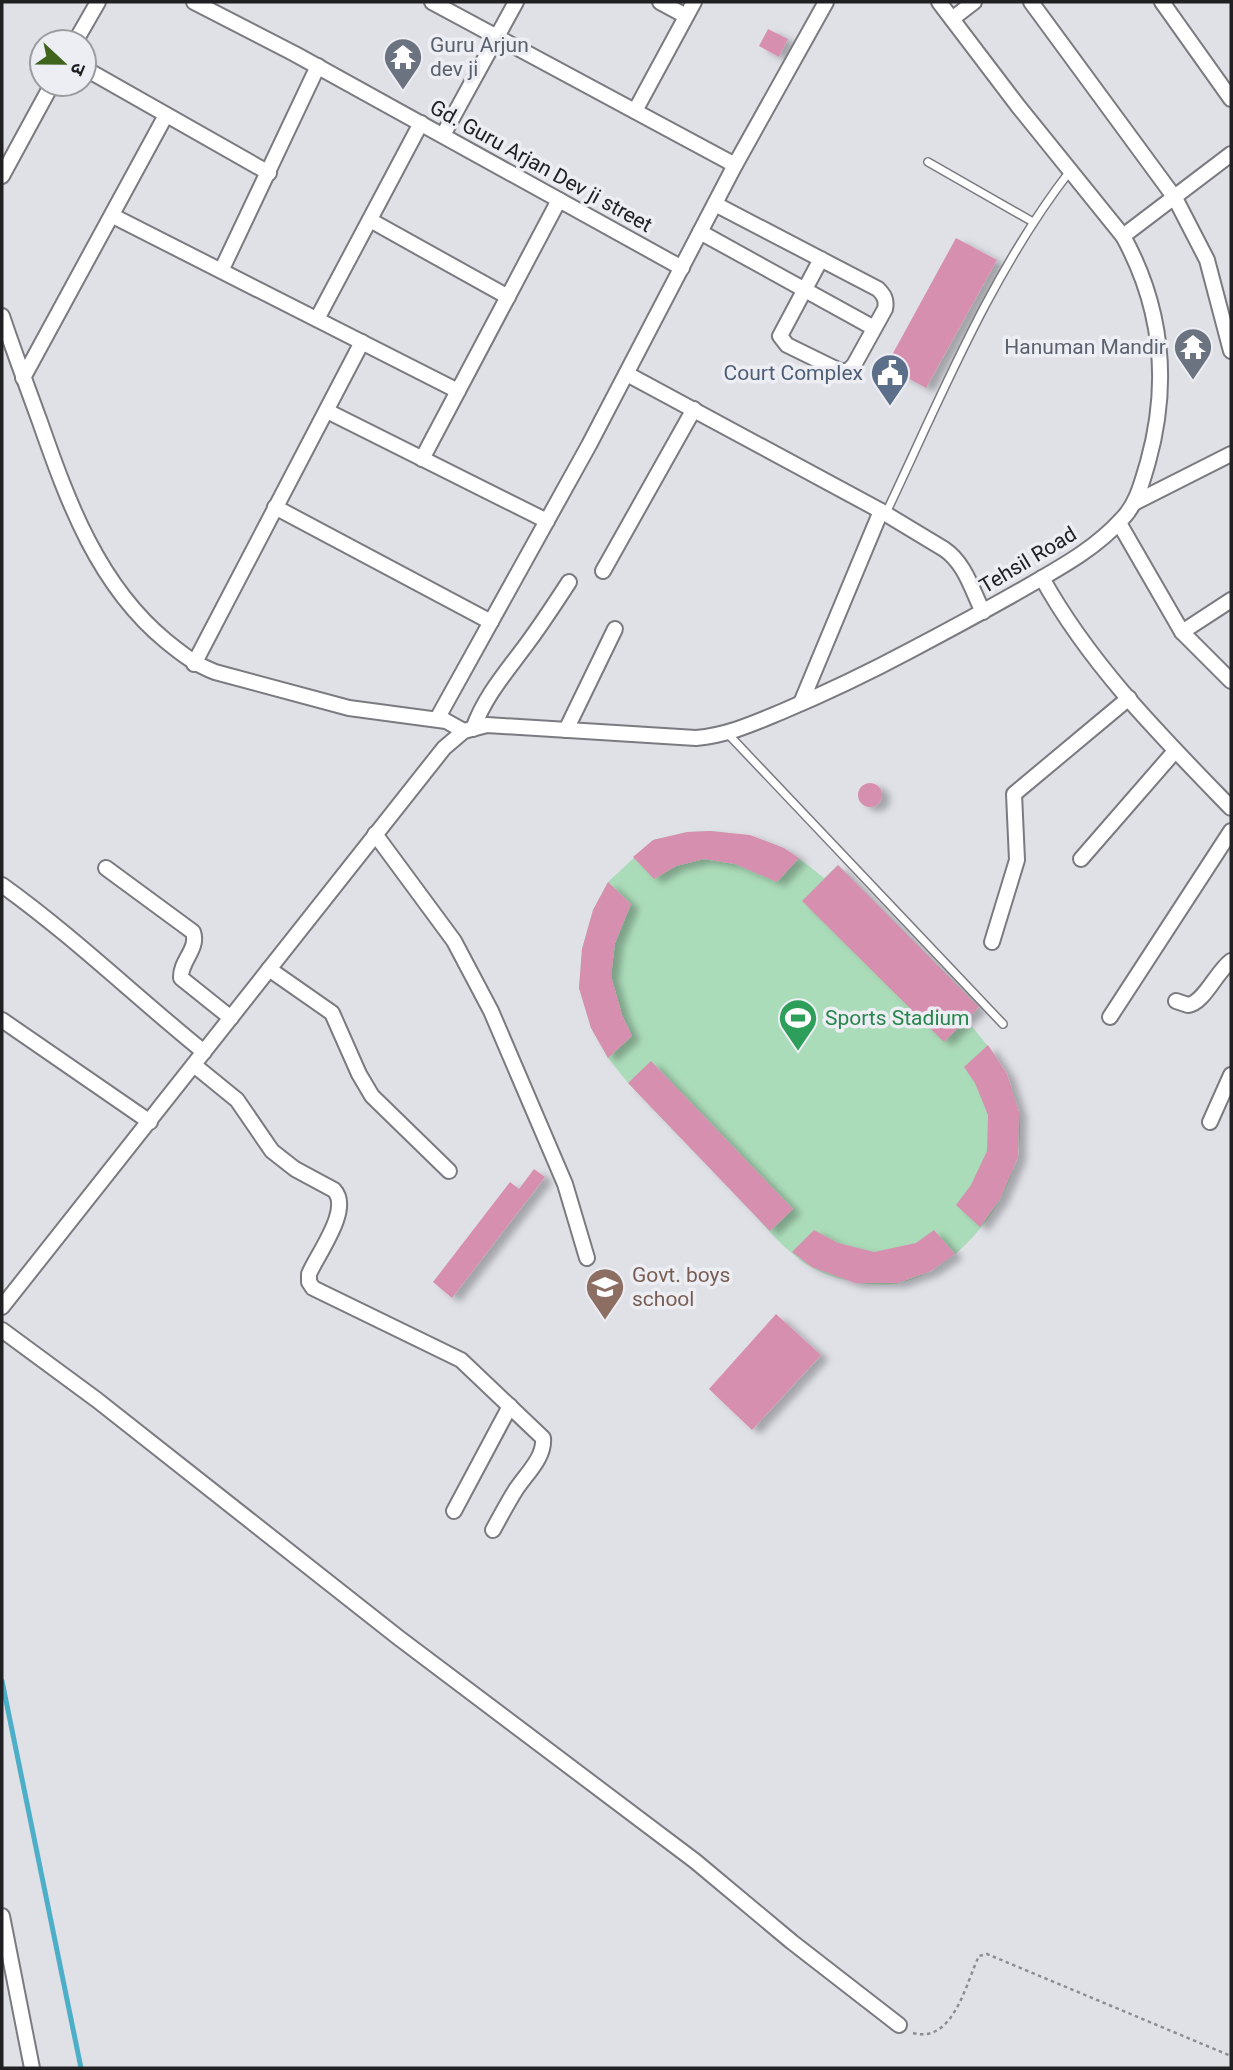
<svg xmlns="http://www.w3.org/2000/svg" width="1233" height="2070" font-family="Roboto,'Noto Sans Devanagari',sans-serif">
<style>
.green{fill:#abdcb9}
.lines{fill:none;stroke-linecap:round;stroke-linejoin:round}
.stream{stroke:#4dafc7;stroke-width:5}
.building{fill:#d78fb0;filter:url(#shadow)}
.lane-casing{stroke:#7a7a80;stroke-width:10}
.street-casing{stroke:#7a7a80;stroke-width:18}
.path{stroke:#8d8e92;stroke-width:2.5;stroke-dasharray:3.5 3.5;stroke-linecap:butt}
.lane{stroke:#fff;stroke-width:7}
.street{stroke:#fff;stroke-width:14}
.labels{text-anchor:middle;stroke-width:7;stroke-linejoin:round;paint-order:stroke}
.worship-label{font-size:21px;fill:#5b616d;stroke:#edeef4;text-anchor:start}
.street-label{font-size:21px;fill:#202022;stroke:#edeef4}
.service-label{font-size:21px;fill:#4e5e75;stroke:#edeef4;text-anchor:end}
.leisure-label{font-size:21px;fill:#27864d;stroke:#edeef4;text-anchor:start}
.education-label{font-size:21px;fill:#785e54;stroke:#edeef4;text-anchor:start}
</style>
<defs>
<filter id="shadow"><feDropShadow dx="8" dy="4.5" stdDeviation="3.5" flood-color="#0004"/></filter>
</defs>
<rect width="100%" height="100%" fill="#e0e1e7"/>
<path class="green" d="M710,831C765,836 782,843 824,878L838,865L979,1006L966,1020C990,1047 1011,1073 1018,1110C1032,1179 966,1269 899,1283C873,1288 834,1280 811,1267C786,1253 765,1226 746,1206C707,1165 667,1124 628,1083L608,1058L591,1028L579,988L582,949L593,910L608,882L653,840L687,832Z"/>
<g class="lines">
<polyline class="stream" points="2,1681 81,2068"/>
</g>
<g class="building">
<polygon points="768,29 788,39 779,57 759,46"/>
<polygon points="956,238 997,260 926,388 886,366"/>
<circle cx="870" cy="795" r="12"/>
<polygon points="710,831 750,835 784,848 799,858 777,882 735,864 704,859 676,866 654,879 633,857 653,840 687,832"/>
<polygon points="838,865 979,1007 944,1042 802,901"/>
<polygon points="608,882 631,904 615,943 611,976 622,1015 632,1036 608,1058 591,1028 579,988 582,949 593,910"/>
<polygon points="988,1045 1007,1074 1019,1112 1018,1157 1000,1199 980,1227 956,1205 971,1185 987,1151 988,1115 975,1083 964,1067"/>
<polygon points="651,1061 793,1209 770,1231 628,1083"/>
<polygon points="534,1169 545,1177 452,1298 433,1282 510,1182 519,1189"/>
<polygon points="814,1230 838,1243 874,1252 916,1243 934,1230 955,1254 931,1271 898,1283 855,1283 812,1267 792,1252"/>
<polygon points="776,1314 821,1355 752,1430 709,1389"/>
</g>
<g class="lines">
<g class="lane-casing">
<g id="lane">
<polyline points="928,162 1033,222"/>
<path d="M886,513C941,397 991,273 1070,171"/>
<polyline points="728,734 1003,1024"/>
</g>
</g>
<g class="street-casing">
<g id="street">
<polyline points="194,2 295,54 682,268"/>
<polyline points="432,2 735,165"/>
<polyline points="660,2 686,16"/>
<polyline points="1031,2 1175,198 1207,260 1231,351"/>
<polyline points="1162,2 1231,99"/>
<polyline points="952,19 974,2"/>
<polyline points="75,42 98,2"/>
<polyline points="84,68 269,173"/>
<polyline points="635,111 694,2"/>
<polyline points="443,135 516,2"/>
<polyline points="2,176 52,84"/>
<path d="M715,204L878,289C884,295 887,300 885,309L854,365L848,371H841L834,368L787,345L780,336L821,259"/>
<polyline points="113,216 458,391"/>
<polyline points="370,220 508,297"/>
<polyline points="700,232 874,328"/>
<polyline points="1123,236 1231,154"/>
<polyline points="222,269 318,66"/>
<path d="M2,316C14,352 27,386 40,422C68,502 98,585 166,641C182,654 196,665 215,672L349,708L446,721L464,731"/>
<polyline points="317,319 421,123"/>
<path d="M627,374L881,511L944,549C965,563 972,590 983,612"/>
<polyline points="23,378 166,115"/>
<polyline points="327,411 547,521"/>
<polyline points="422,459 559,200"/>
<polyline points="1134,503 1231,454"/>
<polyline points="275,507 491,622"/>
<polyline points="1119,523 1182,632 1231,681"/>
<polyline points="603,571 694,409"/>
<path d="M1042,578C1090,665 1162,737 1231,808"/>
<polyline points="1182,632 1231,600"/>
<polyline points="194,664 362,342"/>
<polyline points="801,703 881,511"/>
<polyline points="437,719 589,445 735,165 826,2"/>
<path d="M473,729C485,695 508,670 529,641C543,622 556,602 569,582"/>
<polyline points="566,730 615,629"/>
<polyline points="375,834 454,941 491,1011 565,1184 587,1258"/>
<polyline points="1081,859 1175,751"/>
<path d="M106,868L193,932C199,949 180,961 181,978L231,1018"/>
<path d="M2,885C73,936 136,997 204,1052"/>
<polyline points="992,942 1017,860 1014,794 1129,698"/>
<polyline points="269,969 332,1013 359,1074 372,1096 449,1171"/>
<path d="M1176,1001L1188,1005C1204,1003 1216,972 1231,961"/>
<polyline points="1110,1017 1231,831"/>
<polyline points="2,1020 150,1122"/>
<path d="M194,1065L237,1100L272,1151L295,1169L334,1190C352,1209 318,1253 309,1274V1282L313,1288L461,1360L543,1438C545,1458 525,1475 515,1491C507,1504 500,1517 493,1530"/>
<polyline points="1210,1122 1231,1075"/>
<path d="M2,1307L444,748L464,731L487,725L696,738C728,735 752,724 781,712C826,693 868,673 911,650C949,630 986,610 1023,589C1059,568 1094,550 1122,519C1137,504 1142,482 1148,462C1170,383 1162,307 1123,236L1018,106L939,2"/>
<polyline points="2,1330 97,1400 399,1638 695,1861 792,1942 899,2025"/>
<polyline points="454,1511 510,1406"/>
<polyline points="2,1916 32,2068"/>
</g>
</g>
<path class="path" d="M913,2033C954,2044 966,1982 979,1956L987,1954L1231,2056"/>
<use href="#lane" class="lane"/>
<use href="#street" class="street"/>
</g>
<defs>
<g id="temple-pin" transform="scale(2.0125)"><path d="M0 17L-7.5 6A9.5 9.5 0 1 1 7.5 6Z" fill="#6b7280" stroke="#edeef4"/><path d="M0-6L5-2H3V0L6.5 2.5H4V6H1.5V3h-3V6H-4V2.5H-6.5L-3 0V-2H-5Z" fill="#fff"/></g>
<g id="civic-pin" transform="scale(2.0125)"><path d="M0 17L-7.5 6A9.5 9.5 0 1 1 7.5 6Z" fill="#5c6f8a" stroke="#edeef4"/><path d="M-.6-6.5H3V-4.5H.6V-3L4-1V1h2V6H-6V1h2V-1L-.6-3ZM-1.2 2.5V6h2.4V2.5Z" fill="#fff"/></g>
<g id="stadium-pin" transform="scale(2.0125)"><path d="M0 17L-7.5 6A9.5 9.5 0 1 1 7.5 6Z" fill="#2e9e5b" stroke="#edeef4"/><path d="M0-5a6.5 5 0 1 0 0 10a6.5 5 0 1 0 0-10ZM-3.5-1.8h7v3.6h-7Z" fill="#fff"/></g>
<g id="school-pin" transform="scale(2.0125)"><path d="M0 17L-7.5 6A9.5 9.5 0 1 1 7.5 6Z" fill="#8d6e63" stroke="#edeef4"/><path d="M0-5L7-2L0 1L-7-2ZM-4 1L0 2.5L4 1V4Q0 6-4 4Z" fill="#fff"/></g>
</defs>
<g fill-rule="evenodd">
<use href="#temple-pin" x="403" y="57"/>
<use href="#temple-pin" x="1193" y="347"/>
<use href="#civic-pin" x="890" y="373"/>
<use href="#stadium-pin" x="798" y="1018"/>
<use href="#school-pin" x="605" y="1287"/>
</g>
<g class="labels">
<g class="worship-label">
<text x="430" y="52">Guru Arjun<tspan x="430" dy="24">dev ji</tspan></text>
<text x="1166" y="354" text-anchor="end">Hanuman Mandir</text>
</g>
<g class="street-label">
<text transform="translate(541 166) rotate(29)" y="7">Gd. Guru Arjan Dev ji street</text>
<text transform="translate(1028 560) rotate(-31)" y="7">Tehsil Road</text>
</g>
<g class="service-label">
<text x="863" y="380">Court Complex</text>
</g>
<g class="leisure-label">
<text x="825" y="1025">Sports Stadium</text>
</g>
<g class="education-label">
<text x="632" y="1282">Govt. boys<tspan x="632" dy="24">school</tspan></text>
</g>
</g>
<rect width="1233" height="2070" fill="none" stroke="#202022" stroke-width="7"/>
<g transform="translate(63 63) rotate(112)"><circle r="33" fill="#edeef4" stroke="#9b9ca0" stroke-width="2"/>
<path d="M0-5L12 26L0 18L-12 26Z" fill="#3f641e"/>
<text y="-10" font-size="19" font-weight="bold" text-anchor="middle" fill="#202022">उ</text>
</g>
</svg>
